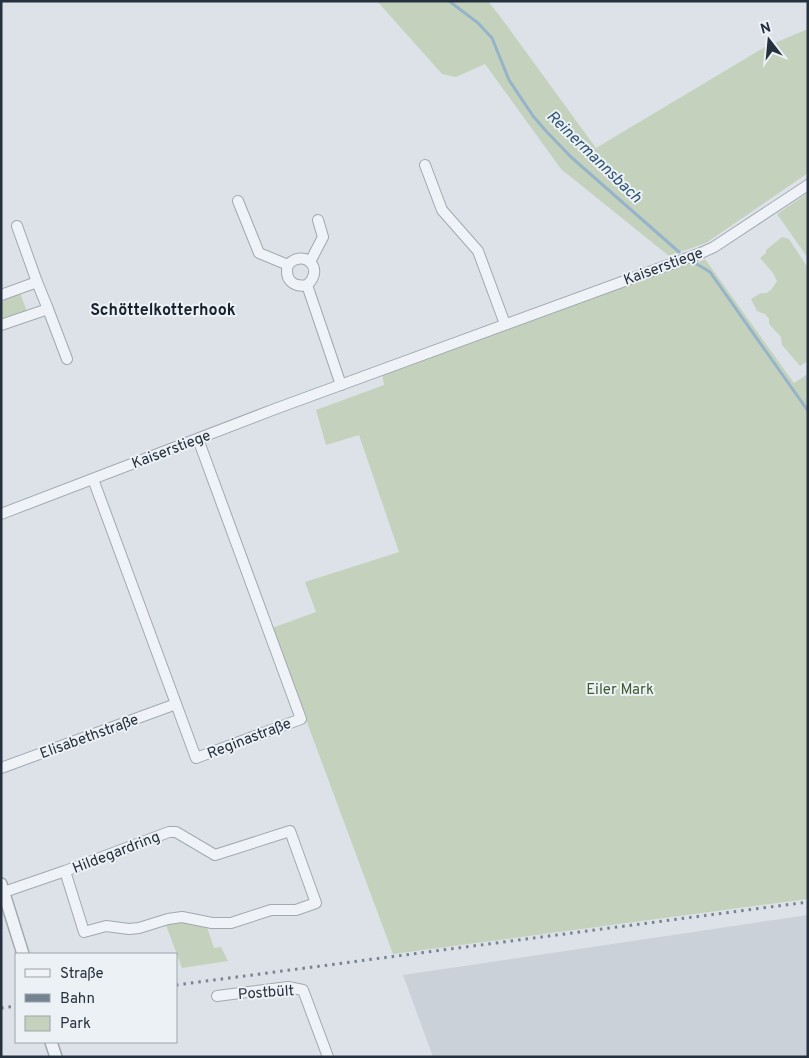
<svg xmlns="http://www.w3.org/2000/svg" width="809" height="1058" font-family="Overpass,sans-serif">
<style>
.built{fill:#cad1d9}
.green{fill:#c4d2bd}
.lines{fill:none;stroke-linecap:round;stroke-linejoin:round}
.stream{stroke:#95b4ca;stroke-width:3}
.minor-casing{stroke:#a1a9b1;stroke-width:12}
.tertiary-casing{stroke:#a1a9b1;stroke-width:14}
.minor{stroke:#eff2f6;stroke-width:10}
.tertiary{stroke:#eff2f6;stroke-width:11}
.rail{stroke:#758392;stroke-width:3;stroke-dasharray:2.5 5;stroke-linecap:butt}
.labels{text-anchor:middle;stroke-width:4;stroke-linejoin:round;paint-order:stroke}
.street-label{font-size:15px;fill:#25313e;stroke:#ecf1f5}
.park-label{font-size:15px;fill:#3e5b32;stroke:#ecf1f5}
.water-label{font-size:16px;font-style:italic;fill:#2e5474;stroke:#ecf1f5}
.neighbourhood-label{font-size:16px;font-weight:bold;fill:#18222f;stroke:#ecf1f5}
</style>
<rect width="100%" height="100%" fill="#dce2e7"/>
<polygon class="built" points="808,915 808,1057 433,1057 403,975"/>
<g class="green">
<polygon points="377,1 488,1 499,15 596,148 765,47 808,29 808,173 706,243 669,256 561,169 485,64 456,77 442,74"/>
<polygon points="808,193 808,258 777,214"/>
<path d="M782,237L789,239L808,268V361L800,366L782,345L781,337L769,324V319L765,314L757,311L751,299L761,293C769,295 773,287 777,281L773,273L760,258L766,253V250Z"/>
<polygon points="705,259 794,383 808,374 808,899 393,954 272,628 316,612 305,582 399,552 359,435 326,445 316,410 384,385 382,374 697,260 699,262"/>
<polygon points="20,293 27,312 1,321 1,299"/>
<polygon points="173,923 188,923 207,927 214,948 221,947 228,961 182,968 166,925"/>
</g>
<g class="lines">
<g class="stream">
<polyline points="449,1 478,23 492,38 509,80 533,116 546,131 571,157 679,252"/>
<polyline points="695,263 710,272 808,411"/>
</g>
<g class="minor-casing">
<g id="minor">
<polyline points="425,165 442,210 478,251 505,324"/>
<polyline points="238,201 259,253 288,265"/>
<polyline points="17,226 37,282"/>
<polyline points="310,262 323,237 318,220"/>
<path d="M307,285C293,288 284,279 288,265C303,248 326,268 307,285L341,385"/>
<polyline points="1,295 37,282 48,309 1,325"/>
<polyline points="48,309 67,359"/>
<polyline points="93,479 196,758 301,719 198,439"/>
<polyline points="1,514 275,409 701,253 714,247 808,185"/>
<polyline points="1,768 176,704"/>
<polyline points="4,892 65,871 169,832 176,832 215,855 290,831 316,903 296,910 271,910 231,923 212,923 182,917 168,919 139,928 129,929 106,926 84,932 65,871"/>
<polyline points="217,996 288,987 303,990 328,1057"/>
</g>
</g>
<g class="tertiary-casing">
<g id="tertiary">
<polyline points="1,884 23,954"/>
<polyline points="51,1042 56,1057"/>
</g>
</g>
<use href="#minor" class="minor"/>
<use href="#tertiary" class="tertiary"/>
<g class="rail">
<polyline points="176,985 808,902"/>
<polyline points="1,1008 16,1006"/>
</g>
</g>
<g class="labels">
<g class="street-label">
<text transform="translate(663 266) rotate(-20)" y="5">Kaiserstiege</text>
<text transform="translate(171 449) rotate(-21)" y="5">Kaiserstiege</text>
<text transform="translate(89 736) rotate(-20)" y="5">Elisabethstraße</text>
<text transform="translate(249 738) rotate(-21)" y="5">Reginastraße</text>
<text transform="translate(116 852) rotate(-21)" y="5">Hildegardring</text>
<text transform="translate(266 992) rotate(-4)" y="5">Postbült</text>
</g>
<g class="park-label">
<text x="620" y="694">Eiler Mark</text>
</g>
<g class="water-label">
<text transform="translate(595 156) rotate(44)" y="6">Reinermannsbach</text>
</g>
<g class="neighbourhood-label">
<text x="163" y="315">Schöttelkotterhook</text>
</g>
</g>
<rect width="809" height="1058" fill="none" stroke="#25313e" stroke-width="5"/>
<rect x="15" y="953" width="162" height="90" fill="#ecf1f5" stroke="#9ca4ac"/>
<rect x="25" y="969" width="25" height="8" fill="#eff2f6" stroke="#9ca4ac"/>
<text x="60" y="978" font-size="15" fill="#25313e">Straße</text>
<rect x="25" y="994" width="25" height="8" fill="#758392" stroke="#9ca4ac"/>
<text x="60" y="1003" font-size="15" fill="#25313e">Bahn</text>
<rect x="25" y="1016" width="25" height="15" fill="#c4d2bd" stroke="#9ca4ac"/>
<text x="60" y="1028" font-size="15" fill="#25313e">Park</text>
<g transform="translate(769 40) rotate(344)" stroke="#ecf1f5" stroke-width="4" paint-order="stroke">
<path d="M0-4L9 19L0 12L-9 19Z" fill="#25313e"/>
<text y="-8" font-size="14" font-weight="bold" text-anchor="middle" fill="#25313e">N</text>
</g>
</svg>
